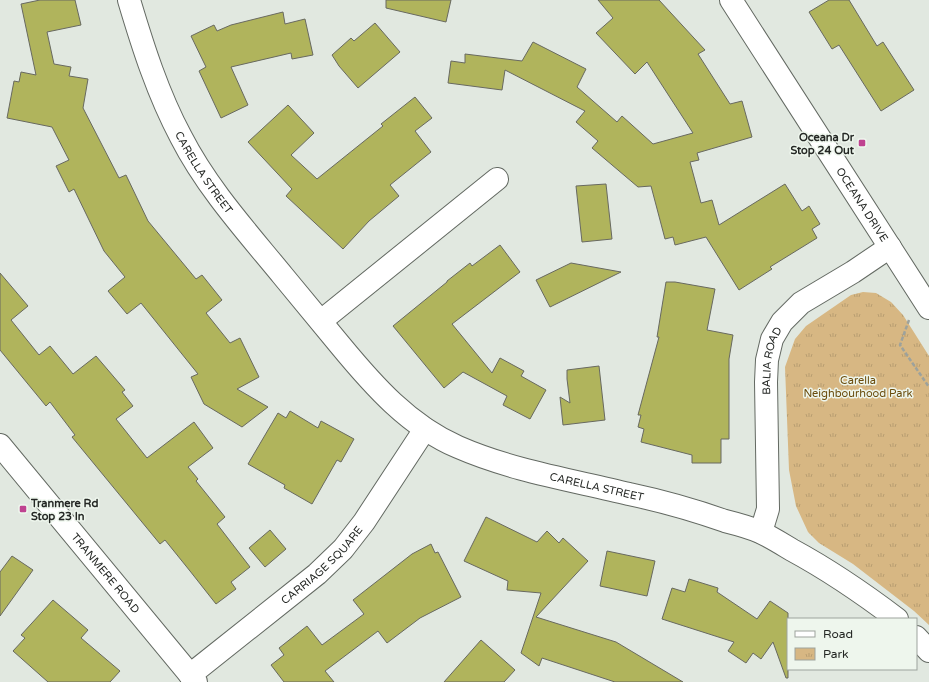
<svg xmlns="http://www.w3.org/2000/svg" width="929" height="682" font-family="'Varela Round',sans-serif">
<style>
.park{fill:url(#park-tufts)}
.building{fill:#b0b45c;stroke:#686960}
.lines{fill:none;stroke-linecap:round;stroke-linejoin:round}
.minor-casing{stroke:#636962;stroke-width:24}
.path{stroke:#9da29c;stroke-width:2.5;stroke-dasharray:4 2;stroke-linecap:butt}
.minor{stroke:#fff;stroke-width:22}
.poi-dot{fill:#bf4290;stroke:#eef6ed;stroke-width:1.5}
.labels{text-anchor:middle;stroke-width:3;stroke-linejoin:round;paint-order:stroke}
.poi-label{font-size:11px;font-weight:bold;fill:#242724;stroke:#eef6ed;text-anchor:end}
.street-label{font-size:11px;fill:#242724;stroke:#eef6ed}
.park-label{font-size:11px;fill:#6a4c0c;stroke:#eef6ed}
</style>
<defs>
<pattern id="park-tufts" width="24" height="20" patternUnits="userSpaceOnUse"><rect width="24" height="20" fill="#d7b783"/><path d="M3 7l-1-3M5 7V3M7 7l1-3M15 17l-1-3M17 17v-4M19 17l1-3" fill="none" stroke="#b89d71"/></pattern>
</defs>
<rect width="100%" height="100%" fill="#e1e8e0"/>
<polygon class="park" points="863,292 876,293 891,302 903,315 929,356 929,625 914,611 853,564 819,543 808,532 796,506 789,470 785,367 795,339 806,326 851,295"/>
<g class="building">
<polygon points="40,0 75,0 81,25 47,32 54,64 71,67 69,76 88,79 83,108 119,178 126,175 148,221 196,279 202,275 222,300 206,313 230,343 240,338 259,377 237,389 268,407 242,427 204,404 191,377 198,374 141,303 127,314 108,291 125,277 104,251 74,189 69,192 56,166 69,160 52,127 7,118 14,81 19,82 21,72 36,75 21,4"/>
<polygon points="386,0 451,0 446,22 386,8"/>
<polygon points="598,0 659,0 705,50 698,54 730,104 742,101 752,137 697,153 699,160 690,162 701,203 712,200 719,225 785,184 802,211 809,206 820,224 812,229 817,238 770,267 772,269 739,290 706,237 675,245 673,237 665,239 651,186 638,187 592,148 598,141 576,122 585,111 505,70 502,90 448,83 451,61 465,63 465,54 522,61 533,42 586,69 577,87 617,122 622,116 653,144 693,133 647,62 635,74 596,33 613,18"/>
<polygon points="829,0 849,0 877,46 883,42 914,90 881,111 839,45 832,49 809,12"/>
<polygon points="283,12 285,24 305,19 313,55 292,59 291,53 231,67 248,105 221,118 199,71 206,67 191,36 214,25 217,31 231,25"/>
<polygon points="375,23 400,52 358,88 339,66 332,55 351,38 354,41"/>
<polygon points="415,97 432,118 415,131 431,152 390,185 399,196 369,221 343,249 286,196 292,189 248,142 288,105 314,133 291,155 317,179 383,126 381,124"/>
<polygon points="606,184 612,239 582,242 576,186"/>
<polygon points="500,245 520,272 452,324 492,373 500,358 524,371 521,376 546,390 530,419 503,405 507,396 463,372 444,388 393,326 447,282 447,281 470,263 472,266"/>
<polygon points="571,263 621,272 550,307 536,280"/>
<polygon points="0,273 28,306 11,320 39,355 50,346 73,374 96,356 125,390 122,392 133,406 116,419 147,458 194,422 213,448 188,467 198,479 196,481 225,517 217,524 250,567 231,582 236,589 216,604 190,571 165,540 160,544 72,437 75,435 50,402 46,406 0,350"/>
<polygon points="666,282 675,282 715,289 707,330 733,335 729,359 729,439 721,439 721,463 692,463 692,455 641,442 644,429 638,427 641,415 638,415 659,337 657,337"/>
<polygon points="599,366 605,420 563,425 560,397 570,403 567,379 567,370"/>
<polygon points="290,411 318,428 321,421 354,439 341,462 337,460 312,504 284,488 285,485 248,464 278,413 286,418"/>
<polygon points="486,517 537,542 547,531 559,543 563,538 588,561 536,617 616,642 683,682 615,682 542,658 539,666 521,653 541,593 507,590 508,581 464,561"/>
<polygon points="270,530 286,549 265,567 249,548"/>
<polygon points="431,544 435,553 438,552 461,597 420,618 387,643 378,631 325,671 334,682 284,682 271,665 284,655 279,648 307,626 322,645 364,614 353,600 412,554"/>
<polygon points="607,551 655,561 647,596 600,586"/>
<polygon points="12,556 33,570 0,616 0,572"/>
<polygon points="689,579 718,588 717,592 757,619 770,601 788,613 788,678 786,678 773,642 761,659 753,653 746,663 728,651 734,642 662,619 672,588 685,592"/>
<polygon points="53,600 88,630 81,638 120,671 110,682 48,682 13,651 25,638 21,635"/>
<polygon points="481,640 515,670 504,682 444,682"/>
</g>
<g class="lines">
<g class="minor-casing">
<g id="minor">
<path id="s1" d="M129,0C143,47 158,94 181,137C207,188 247,232 283,276C302,299 321,322 340,345C373,385 409,426 458,447C513,471 572,480 629,494C662,501 694,510 725,521C737,524 749,527 760,532C771,537 782,544 792,550C829,570 864,594 897,619"/>
<path id="s2" d="M731,0L929,308"/>
<polyline points="321,321 497,179"/>
<path id="s3" d="M0,445L196,682"/>
<path id="s4" d="M761,532L768,509L766,382L767,360L772,339L782,322L801,303L853,272L890,247"/>
<polyline points="916,637 929,651"/>
<path id="s5" d="M190,675L317,574L343,549L364,522L425,429"/>
</g>
</g>
<polyline class="path" points="909,320 900,345 929,387"/>
<use href="#minor" class="minor"/>
</g>
<g class="poi-dot">
<rect x="858" y="139" width="8" height="8" rx="2"/>
<rect x="19" y="505" width="8" height="8" rx="2"/>
</g>
<g class="labels">
<g class="poi-label">
<text x="854" y="141">Oceana Dr<tspan x="854" dy="13">Stop 24 Out</tspan></text>
<text x="31" y="507" text-anchor="start">Tranmere Rd<tspan x="31" dy="13">Stop 23 In</tspan></text>
</g>
<g class="street-label">
<text dy="4" stroke="none"><textPath href="#s1" startOffset="189">CARELLA STREET</textPath></text>
<text dy="4" stroke="none"><textPath href="#s2" startOffset="243">OCEANA DRIVE</textPath></text>
<text dy="4" stroke="none"><textPath href="#s4" startOffset="173">BALIA ROAD</textPath></text>
<text dy="4" stroke="none"><textPath href="#s1" startOffset="711">CARELLA STREET</textPath></text>
<text dy="4" stroke="none"><textPath href="#s5" startOffset="172">CARRIAGE SQUARE</textPath></text>
<text dy="4" stroke="none"><textPath href="#s3" startOffset="166">TRANMERE ROAD</textPath></text>
</g>
<g class="park-label">
<text x="858" y="384">Carella<tspan x="858" dy="13">Neighbourhood Park</tspan></text>
</g>
</g>
<rect x="787" y="618" width="130" height="52" fill="#eef6ed" stroke="#9da39d"/>
<rect x="795" y="631" width="20" height="6" fill="#ffffff" stroke="#9da39d"/>
<text x="823" y="638" font-size="12" fill="#242724">Road</text>
<rect x="795" y="648" width="20" height="12" fill="url(#park-tufts)" stroke="#9da39d"/>
<text x="823" y="658" font-size="12" fill="#242724">Park</text>
</svg>
